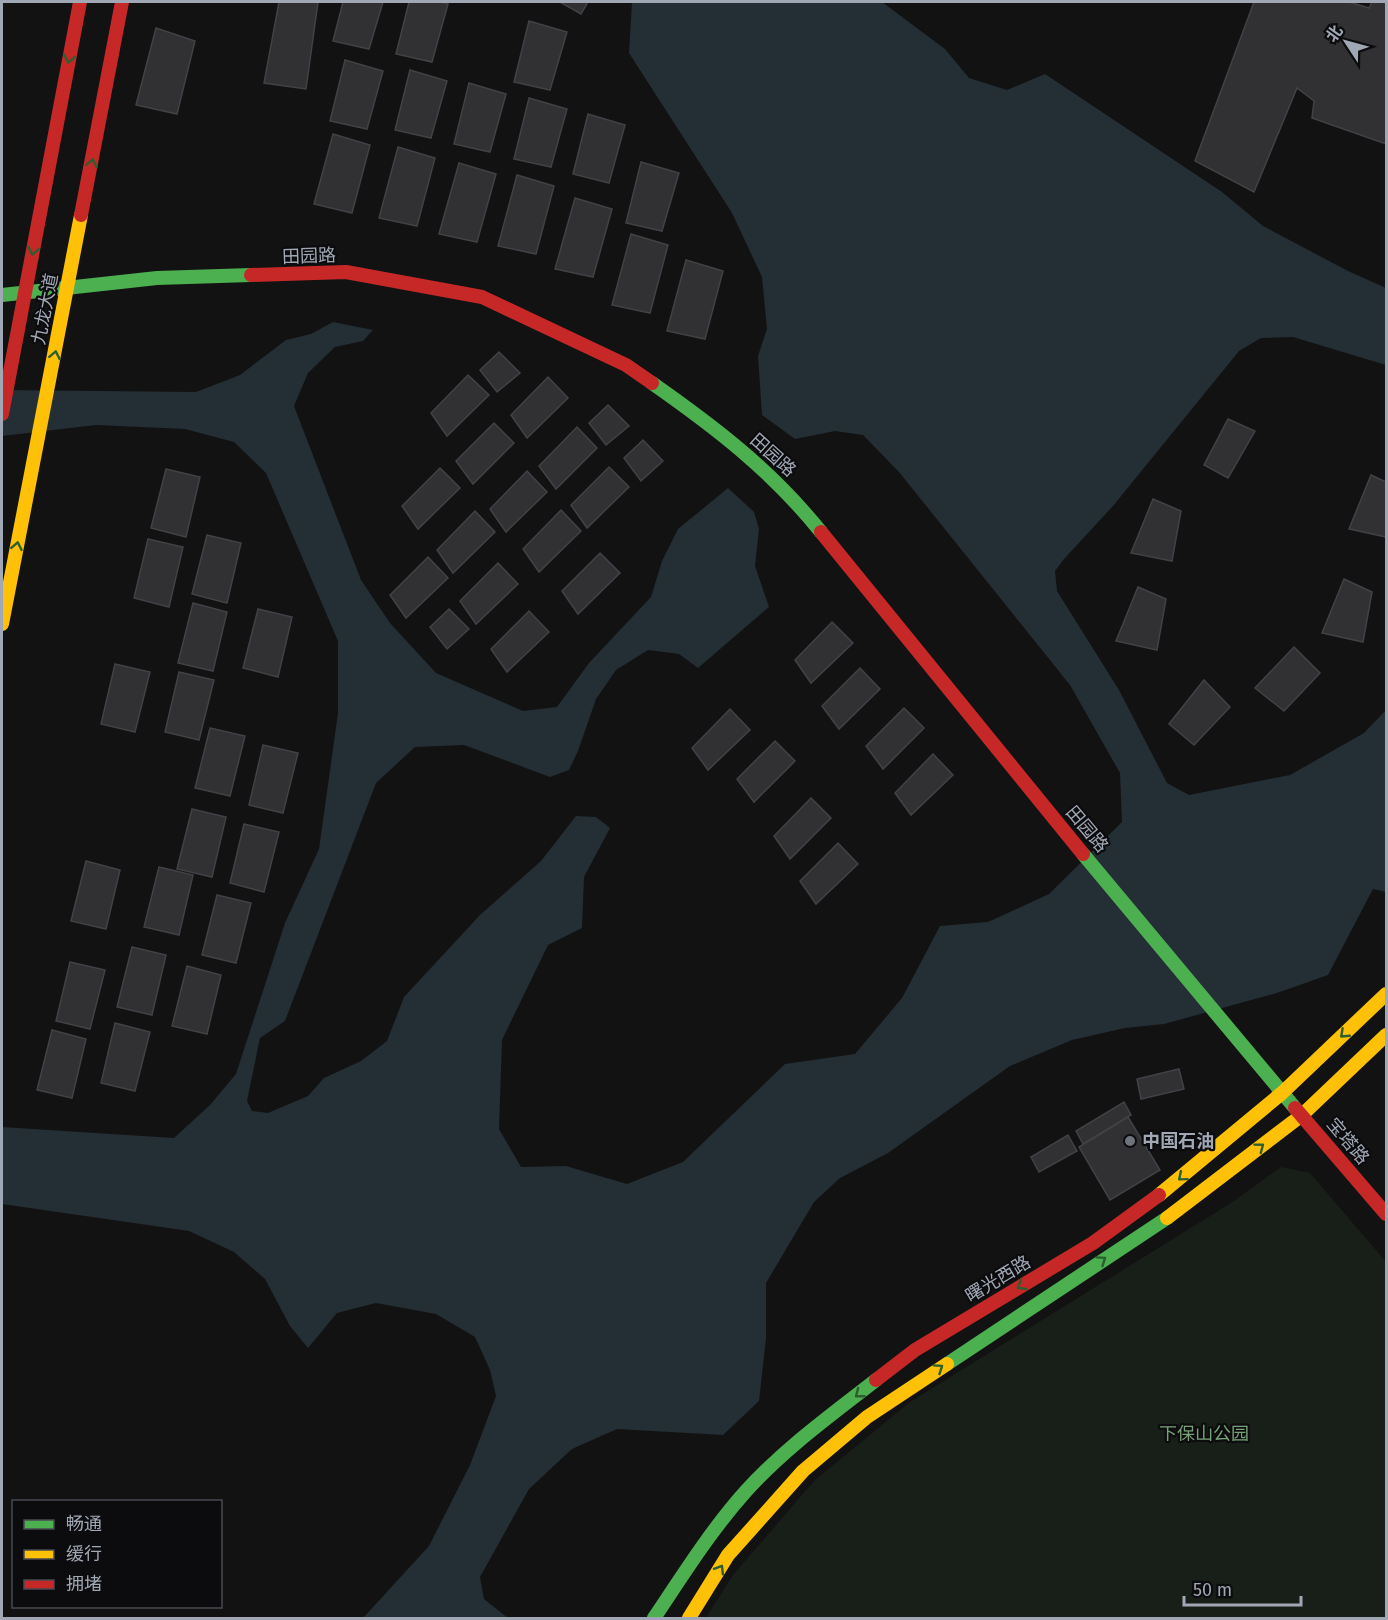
<svg xmlns="http://www.w3.org/2000/svg" width="1388" height="1620" font-family="'Fira Sans','Noto Sans SC',sans-serif">
<style>
.green{fill:#181f19}
.water{fill:#242e35}
.building{fill:#313133;stroke:#404246;stroke-width:1.5}
.lines{fill:none;stroke-linecap:round;stroke-linejoin:round}
.fast{stroke:#4caf50;stroke-width:14}
.slow{stroke:#ffc107;stroke-width:14}
.jam{stroke:#c62828;stroke-width:14}
.oneway{stroke:#2c5e2f}
.poi-dot{fill:#6f747c;stroke:#0c0c0e;stroke-width:2}
.labels{text-anchor:middle;stroke-width:4.5;stroke-linejoin:round;paint-order:stroke}
.street-label{font-size:18px;fill:#a1a8b5;stroke:#0c0c0e}
.poi-label{font-size:18px;font-weight:bold;fill:#a1a8b5;stroke:#0c0c0e;text-anchor:start}
.park-label{font-size:18px;fill:#76a277;stroke:#0c0c0e}
</style>
<rect width="100%" height="100%" fill="#121212"/>
<polygon class="green" points="1281,1167 1310,1173 1386,1262 1386,1618 706,1618 733,1575 815,1480 910,1402 1231,1203"/>
<polygon class="water" points="632,2 882,2 945,49 969,78 1007,90 1045,74 1222,192 1263,226 1348,271 1386,288 1386,365 1293,337 1261,338 1239,351 1113,506 1064,559 1055,571 1057,591 1119,690 1167,783 1189,795 1290,775 1364,733 1386,710 1386,892 1373,889 1328,975 1277,993 1164,1024 1125,1028 1072,1040 1010,1066 888,1153 840,1178 814,1202 766,1283 766,1338 759,1401 723,1435 617,1429 572,1449 529,1489 480,1577 484,1599 508,1618 363,1618 429,1546 470,1465 496,1396 490,1370 475,1337 436,1314 376,1303 337,1313 308,1348 290,1326 265,1279 234,1252 189,1231 2,1204 2,1127 174,1138 210,1105 236,1074 285,923 319,849 338,713 338,641 266,473 234,442 185,429 96,425 2,436 2,390 196,392 240,375 286,340 311,334 333,322 373,330 363,341 335,347 308,373 294,406 361,580 390,623 436,673 523,711 557,707 589,663 651,597 662,561 678,529 728,488 754,512 759,529 755,566 769,607 698,668 679,654 648,650 616,670 596,699 578,751 569,770 550,777 464,745 415,747 376,783 285,1021 260,1038 247,1101 252,1111 268,1113 308,1096 324,1078 361,1061 387,1041 404,997 480,915 541,861 576,816 596,817 610,828 584,877 582,928 548,945 502,1040 499,1129 521,1167 566,1166 627,1184 683,1162 785,1064 855,1054 902,998 940,926 988,922 1049,894 1122,822 1120,773 1070,685 899,472 863,435 835,431 795,439 762,415 758,356 767,329 762,277 732,213 629,53"/>
<g class="building">
<polygon points="279,2 318,2 306,89 264,83"/>
<polygon points="343,2 383,2 369,49 333,41"/>
<polygon points="409,2 440,2 448,4 432,62 396,54"/>
<polygon points="560,2 588,2 581,14"/>
<polygon points="1254,2 1349,2 1369,8 1372,2 1386,2 1386,144 1312,118 1314,101 1297,88 1254,192 1195,161"/>
<polygon points="529,21 567,32 550,90 514,82"/>
<polygon points="156,28 195,41 177,114 136,105"/>
<polygon points="345,60 383,71 367,129 330,121"/>
<polygon points="410,70 447,81 431,138 395,130"/>
<polygon points="469,83 506,94 490,152 454,144"/>
<polygon points="529,98 567,109 551,167 514,159"/>
<polygon points="588,114 625,125 609,183 573,174"/>
<polygon points="333,134 370,145 352,213 314,204"/>
<polygon points="398,147 435,158 417,226 379,218"/>
<polygon points="641,162 679,173 662,231 626,223"/>
<polygon points="459,163 496,174 477,242 439,234"/>
<polygon points="517,175 554,186 536,254 498,246"/>
<polygon points="575,198 612,209 593,277 555,269"/>
<polygon points="631,234 668,245 650,313 612,305"/>
<polygon points="686,260 723,271 705,339 667,331"/>
<polygon points="499,352 520,373 497,392 480,370"/>
<polygon points="468,375 489,395 447,436 431,413"/>
<polygon points="548,377 568,398 527,438 511,415"/>
<polygon points="608,405 629,426 606,445 589,423"/>
<polygon points="1228,419 1255,431 1228,478 1204,465"/>
<polygon points="494,423 514,443 473,484 456,461"/>
<polygon points="577,427 597,448 556,489 539,466"/>
<polygon points="643,440 663,461 641,481 624,458"/>
<polygon points="609,467 629,487 587,528 571,505"/>
<polygon points="440,468 460,488 418,529 402,506"/>
<polygon points="166,469 200,477 186,537 151,528"/>
<polygon points="527,471 547,492 506,532 490,509"/>
<polygon points="1371,475 1386,482 1386,537 1349,529"/>
<polygon points="1153,499 1181,511 1172,561 1131,553"/>
<polygon points="561,510 581,531 539,572 523,549"/>
<polygon points="475,511 495,532 453,573 437,550"/>
<polygon points="207,535 241,543 227,603 192,594"/>
<polygon points="148,539 183,547 169,607 134,598"/>
<polygon points="600,553 620,573 578,614 562,591"/>
<polygon points="428,557 448,578 406,618 390,595"/>
<polygon points="498,563 518,584 476,624 460,601"/>
<polygon points="1344,579 1372,592 1363,642 1322,633"/>
<polygon points="1138,587 1166,599 1157,650 1116,641"/>
<polygon points="193,603 227,612 213,671 178,663"/>
<polygon points="258,609 292,617 278,677 243,668"/>
<polygon points="449,609 469,629 447,649 430,627"/>
<polygon points="529,611 549,632 507,672 491,649"/>
<polygon points="832,622 853,643 811,683 795,660"/>
<polygon points="1294,647 1320,673 1284,711 1255,688"/>
<polygon points="115,664 150,672 135,732 101,724"/>
<polygon points="860,668 880,689 839,729 822,706"/>
<polygon points="179,672 214,680 199,740 165,732"/>
<polygon points="1204,680 1230,707 1194,745 1169,724"/>
<polygon points="904,708 924,728 883,769 866,746"/>
<polygon points="730,709 750,730 708,770 692,748"/>
<polygon points="210,728 245,736 230,796 195,788"/>
<polygon points="775,741 795,761 754,802 737,779"/>
<polygon points="263,745 298,753 283,813 249,805"/>
<polygon points="933,754 953,775 911,815 895,793"/>
<polygon points="811,798 831,818 790,859 774,836"/>
<polygon points="192,809 226,817 212,877 177,869"/>
<polygon points="244,824 279,832 264,892 230,883"/>
<polygon points="838,843 858,864 816,904 800,881"/>
<polygon points="86,861 120,870 106,929 71,921"/>
<polygon points="159,867 193,875 179,935 144,927"/>
<polygon points="217,895 251,903 236,963 202,955"/>
<polygon points="132,947 166,955 152,1015 117,1007"/>
<polygon points="70,962 105,970 90,1029 56,1021"/>
<polygon points="187,966 221,975 207,1034 172,1026"/>
<polygon points="115,1023 150,1032 135,1091 101,1083"/>
<polygon points="52,1030 86,1039 72,1098 37,1090"/>
<polygon points="1179,1069 1184,1089 1141,1099 1137,1079"/>
<polygon points="1124,1102 1131,1115 1083,1144 1076,1131"/>
<polygon points="1128,1117 1160,1170 1110,1200 1079,1147"/>
<polygon points="1068,1135 1077,1151 1039,1172 1031,1157"/>
</g>
<g class="lines">
<g class="fast">
<polyline points="2,295 157,278 251,275"/>
<path d="M652,383C716,428 771,470 821,532"/>
<polyline points="1083,854 1295,1108"/>
<polyline points="947,1364 1167,1218"/>
<path d="M654,1618C683,1575 711,1530 746,1491C784,1449 831,1415 876,1380"/>
</g>
<g class="slow">
<polyline points="2,624 81,215"/>
<polyline points="1159,1195 1282,1093 1386,994"/>
<polyline points="1167,1218 1302,1115 1386,1035"/>
<polyline points="689,1618 728,1555 803,1471 867,1417 947,1364"/>
</g>
<g class="jam">
<polyline points="81,215 122,2"/>
<polyline points="251,275 346,272 482,297 626,365 652,383"/>
<polyline points="2,414 80,2"/>
<polyline points="821,532 1083,854"/>
<polyline points="1295,1108 1386,1214"/>
<polyline points="876,1380 915,1350 1093,1243 1159,1195"/>
</g>
</g>
<defs><path id="oneway-chevron" d="M-2-3.5L2.5 0L-2 3.5" fill="none" stroke-width="1.6" stroke-linecap="round" stroke-linejoin="round" transform="scale(1.5)"/></defs>
<g class="oneway">
<use href="#oneway-chevron" transform="translate(69 59) rotate(101)"/>
<use href="#oneway-chevron" transform="translate(92 163) rotate(-79)"/>
<use href="#oneway-chevron" transform="translate(33 251) rotate(101)"/>
<use href="#oneway-chevron" transform="translate(55 355) rotate(-79)"/>
<use href="#oneway-chevron" transform="translate(17 546) rotate(-79)"/>
<use href="#oneway-chevron" transform="translate(1344 1034) rotate(137)"/>
<use href="#oneway-chevron" transform="translate(1260 1147) rotate(-37)"/>
<use href="#oneway-chevron" transform="translate(1182 1177) rotate(140)"/>
<use href="#oneway-chevron" transform="translate(1102 1260) rotate(-34)"/>
<use href="#oneway-chevron" transform="translate(1021 1286) rotate(149)"/>
<use href="#oneway-chevron" transform="translate(939 1368) rotate(-34)"/>
<use href="#oneway-chevron" transform="translate(859 1394) rotate(142)"/>
<use href="#oneway-chevron" transform="translate(720 1569) rotate(-58)"/>
</g>
<circle class="poi-dot" cx="1130" cy="1141" r="6"/>
<g class="labels">
<g class="street-label">
<text transform="translate(309 256) rotate(-2)" y="6">田园路</text>
<text transform="translate(45 309) rotate(-79)" y="6">九龙大道</text>
<text transform="translate(773 455) rotate(42)" y="6">田园路</text>
<text transform="translate(1087 829) rotate(50)" y="6">田园路</text>
<text transform="translate(1348 1141) rotate(50)" y="6">宝塔路</text>
<text transform="translate(998 1279) rotate(-31)" y="6">曙光西路</text>
</g>
<g class="poi-label">
<text x="1142" y="1147">中国石油</text>
</g>
<g class="park-label">
<text x="1204" y="1440">下保山公园</text>
</g>
</g>
<rect width="1388" height="1620" fill="none" stroke="#a1a8b5" stroke-width="6"/>
<rect x="12" y="1500" width="210" height="108" fill="#0c0c0e" stroke="#484a51" stroke-width="1.5"/>
<rect x="24" y="1520" width="30" height="9" fill="#4caf50" stroke="#484a51" stroke-width="1.5"/>
<text x="66" y="1530" font-size="18" fill="#a1a8b5">畅通</text>
<rect x="24" y="1550" width="30" height="9" fill="#ffc107" stroke="#484a51" stroke-width="1.5"/>
<text x="66" y="1560" font-size="18" fill="#a1a8b5">缓行</text>
<rect x="24" y="1580" width="30" height="9" fill="#c62828" stroke="#484a51" stroke-width="1.5"/>
<text x="66" y="1590" font-size="18" fill="#a1a8b5">拥堵</text>
<g transform="translate(1346 42) rotate(306)" stroke="#0c0c0e" stroke-width="4.5" paint-order="stroke">
<path d="M0-4.5L10 22L0 15L-10 22Z" fill="#a1a8b5"/>
<text y="-9" font-size="16" font-weight="bold" text-anchor="middle" fill="#a1a8b5">北</text>
</g>
<path d="M1184 1596v9h117v-9" fill="none" stroke="#a1a8b5" stroke-width="3"/>
<text x="1193" y="1596" font-size="18" fill="#a1a8b5" stroke="#0c0c0e" stroke-width="4.5" paint-order="stroke">50 m</text>
</svg>
